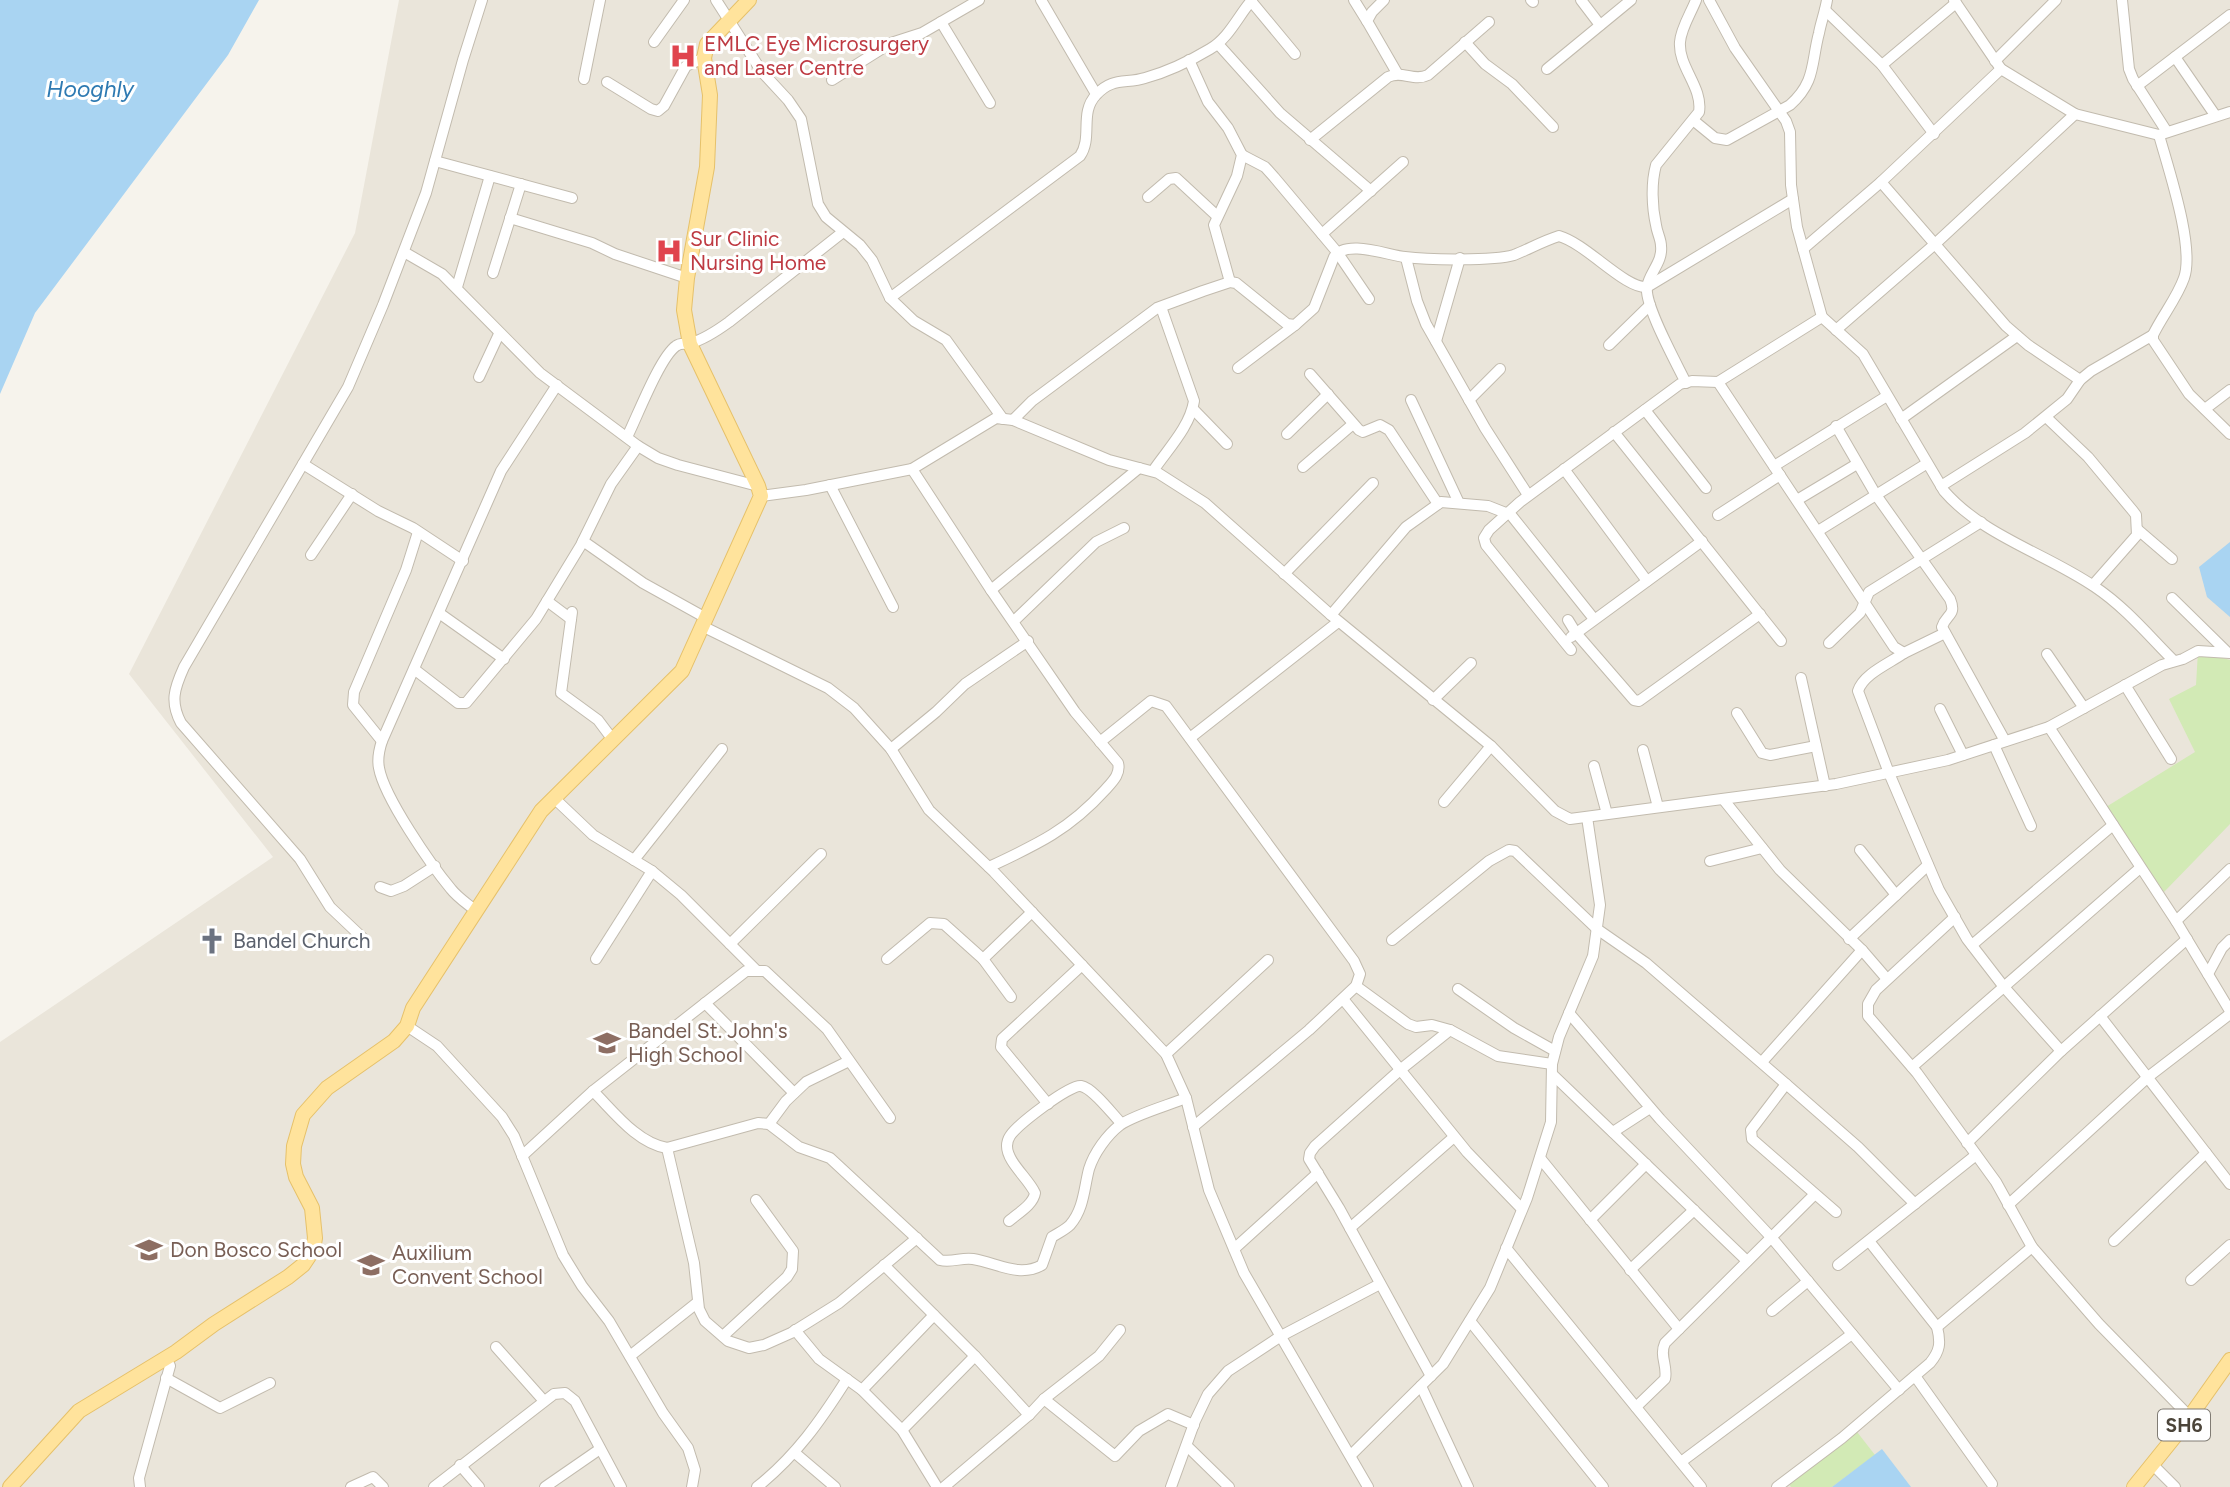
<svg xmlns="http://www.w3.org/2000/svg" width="2230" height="1487" font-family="Figtree,sans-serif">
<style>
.residential{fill:#eae5da}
.green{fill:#d2eab5}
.water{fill:#a9d4f2}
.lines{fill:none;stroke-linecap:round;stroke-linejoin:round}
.minor-casing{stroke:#c2bbae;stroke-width:12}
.major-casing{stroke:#e6c16a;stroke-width:16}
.minor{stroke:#fff;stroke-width:10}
.major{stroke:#ffe39c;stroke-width:14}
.labels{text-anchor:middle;stroke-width:6;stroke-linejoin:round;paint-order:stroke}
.shield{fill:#fff;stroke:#817c74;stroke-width:2}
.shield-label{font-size:19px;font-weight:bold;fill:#4b4439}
.health-label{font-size:21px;fill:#be3a42;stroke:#fff;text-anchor:start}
.worship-label{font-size:21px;fill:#5b616d;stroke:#fff;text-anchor:start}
.education-label{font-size:21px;fill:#785e54;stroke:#fff;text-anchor:start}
.water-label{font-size:23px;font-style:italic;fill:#2e7ab2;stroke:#fff}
</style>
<rect width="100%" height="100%" fill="#f6f3ec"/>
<polygon class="residential" points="399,0 2230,0 2230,1487 0,1487 0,1042 273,857 129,674 355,233"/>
<g class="green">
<polygon points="2198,651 2230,660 2230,824 2164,892 2106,807 2195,752 2169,699 2196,685"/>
<polygon points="1854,1428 1875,1455 1832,1487 1791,1487 1786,1480"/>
</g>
<g class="water">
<polygon points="0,0 259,0 228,55 35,313 0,394"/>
<polygon points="2230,542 2230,617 2207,597 2199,567"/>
<polygon points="1882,1449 1911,1487 1832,1487"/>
</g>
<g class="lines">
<g class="minor-casing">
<g id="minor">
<polyline points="716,0 762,72 788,100 801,119 818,204 826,217 860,245 872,260 890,298 914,321 946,340 1003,419"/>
<polyline points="1041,0 1096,94"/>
<polyline points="1354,0 1367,21"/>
<polyline points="1384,0 1372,12 1367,21 1397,73"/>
<polyline points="1531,0 1533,2"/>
<polyline points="1581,0 1600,25"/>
<path d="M1709,0L1735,48L1786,121L1790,132L1791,185L1797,227L1822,317L1863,354L1944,491C1983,536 2047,554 2095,587C2125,607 2149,636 2174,661"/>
<polyline points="1954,0 2001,69 2075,114 2159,135 2230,112"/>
<polyline points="2122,0 2129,69 2133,79 2167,132"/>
<polyline points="1251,1 1295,54"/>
<polyline points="1825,10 1882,65 1934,134"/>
<polyline points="941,22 990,103"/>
<polyline points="654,42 684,0"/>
<polyline points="1465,42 1485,64 1512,84 1553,127"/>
<polyline points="1218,44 1280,113 1371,191"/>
<polyline points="2175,57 2215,115"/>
<polyline points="1189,60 1208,102 1228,128 1242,155 1237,176 1214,225 1230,282"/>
<polyline points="1995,61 2056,0"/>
<polyline points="1882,65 1956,3"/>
<polyline points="1547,69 1631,0"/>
<polyline points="584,79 600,0"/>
<polyline points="832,80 891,43 922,33 979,0"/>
<polyline points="607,82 651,109 658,111 664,106 686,66 704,58"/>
<polyline points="2137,86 2230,15"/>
<path d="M1693,120L1715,138L1727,140L1790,105C1816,82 1811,63 1819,33C1821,22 1825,12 1827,0"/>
<path d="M2159,135C2168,168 2195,247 2184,278C2177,298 2162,316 2153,335V340L2189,394L2230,434"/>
<path d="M1310,140L1388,77C1402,70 1414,82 1428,75L1489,22"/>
<polyline points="1242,155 1265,167 1274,177 1337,252 1369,299"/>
<polyline points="435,161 572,198"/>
<polyline points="1881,182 2006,326 2028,345 2080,380"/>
<polyline points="1148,197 1169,179 1176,178 1217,216"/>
<polyline points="510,218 592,243 615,254 687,278"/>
<polyline points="1322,234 1403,162"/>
<polyline points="1803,249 1881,182 2001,69"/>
<polyline points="404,252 442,274 540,373 638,446 658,458 678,465 758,486"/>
<polyline points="1406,258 1417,301 1426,324 1485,428 1528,495"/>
<polyline points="493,273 521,184"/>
<polyline points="457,287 490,176"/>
<path d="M890,298L1080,156C1093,137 1079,113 1096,95C1112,77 1126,84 1145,78C1167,72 1190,61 1210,49C1229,38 1238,16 1252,0"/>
<polyline points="1836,330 1935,244 2075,114"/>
<polyline points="1436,341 1460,258"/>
<polyline points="1609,345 1650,305"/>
<polyline points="1238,368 1295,325"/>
<polyline points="1310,374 1359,430 1363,432 1380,425 1389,430 1438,504"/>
<polyline points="479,377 499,334"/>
<polyline points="1718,382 1894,647 1904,653 1945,633"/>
<path d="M1686,383C1677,364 1644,305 1647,287C1649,273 1663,262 1661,246C1661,239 1657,233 1656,225C1652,207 1651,183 1656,165L1699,112C1703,87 1678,67 1680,42C1681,28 1691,13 1696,0"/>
<polyline points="1411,400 1459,503"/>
<polyline points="1469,400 1500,369"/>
<polyline points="1193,409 1227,444"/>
<polyline points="2205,409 2230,390"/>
<polyline points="1645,410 1706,488"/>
<polyline points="2046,417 2088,457 2133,511 2136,515 2137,535 2093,585"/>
<polyline points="1901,419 2017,336"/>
<path d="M1013,420L1032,401L1157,308L1203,291L1230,282L1236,283L1287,324L1295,325L1314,308L1334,257C1346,239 1387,255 1405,257C1428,260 1494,261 1514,255C1529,249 1543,241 1559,236C1587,244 1625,289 1647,287L1793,199"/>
<path d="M1836,426L1876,495L1950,599C1957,616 1946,614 1942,627L2005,741"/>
<polyline points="1614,432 1781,641"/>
<polyline points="1287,434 1328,394"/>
<path d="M627,437C637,417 660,357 676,346C681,342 685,345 691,343C705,339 718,330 729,322L843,232"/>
<polyline points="303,464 378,511 413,528 463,561"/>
<polyline points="1774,466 1887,396"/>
<polyline points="1303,467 1353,424"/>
<path d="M912,469L991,590L1075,712L1118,763C1121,774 1112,782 1105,790C1069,830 1036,845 989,867"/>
<polyline points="1564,469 1647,581"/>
<path d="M1153,471C1167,450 1190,427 1194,401L1161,307"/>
<polyline points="830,485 893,607"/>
<polyline points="1941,486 2025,433 2067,399 2080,380 2091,371 2153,335"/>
<polyline points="761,496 806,490 912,469 996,418 1013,420 1109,460 1158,473 1205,503 1331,615 1491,746 1555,811 1570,819 1836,784 1948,760 2049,727 2162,665 2183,659 2198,651 2230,653"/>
<polyline points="1797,500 1857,464"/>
<polyline points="1718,515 1780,475"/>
<polyline points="2137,529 2172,559"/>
<polyline points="1818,531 1926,464"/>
<polyline points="583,541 643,583 706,618"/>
<polyline points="311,555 352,494"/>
<polyline points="1284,574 1373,483"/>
<polyline points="991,590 1139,468"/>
<polyline points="2172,598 2227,652"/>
<polyline points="547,601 571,619"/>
<polyline points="572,612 561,693 598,720 613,740"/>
<polyline points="439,613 504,659"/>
<polyline points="1331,615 1406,527 1441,502 1488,506 1511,515 1594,619"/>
<polyline points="1568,620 1576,633 1634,700 1639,701 1760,614"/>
<polyline points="1014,621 1096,542 1124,528"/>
<polyline points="702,626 828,688 854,708 891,749 929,810 994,872 1166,1054 1186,1098 1209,1190 1244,1273 1368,1487"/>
<polyline points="1571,637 1702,541"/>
<polyline points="1829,643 1860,613 1869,592 1981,522"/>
<polyline points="1571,650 1486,545 1484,538 1489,530 1520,502 1680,384 1692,381 1718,382 1822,317"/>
<path d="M1904,653C1890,663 1863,674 1858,691L1889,773L1939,890L1967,939L2004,987L2061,1051"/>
<polyline points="2047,654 2084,708"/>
<polyline points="414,669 458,703 466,703 536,619 581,545 611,484 638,446"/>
<polyline points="1801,678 1825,786"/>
<polyline points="2125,685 2171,759"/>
<polyline points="1433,700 1471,663"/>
<polyline points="1940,709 1963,755"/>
<polyline points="1737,713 1762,753 1770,755 1816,746"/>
<polyline points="2049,727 2176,921 2230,1011"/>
<polyline points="1190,738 1338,622"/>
<polyline points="382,741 353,705 354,692 406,570 418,532"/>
<polyline points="1100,742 1151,701 1166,706 1354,961 1360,974 1356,986 1309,1030 1193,1127"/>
<polyline points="1994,745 2031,826"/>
<polyline points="891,749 936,712 965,684 1028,641"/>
<polyline points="1643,750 1658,807"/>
<polyline points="1594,766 1607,814"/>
<polyline points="554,798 593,835 652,871 681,895 756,970"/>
<polyline points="1723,799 1780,870 1862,950 1887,979"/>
<polyline points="1444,802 1491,746"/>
<polyline points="1860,850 1896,895"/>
<polyline points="634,860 722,749"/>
<polyline points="1710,861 1762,848"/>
<polyline points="380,887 391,891 404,886 435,866"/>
<path d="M476,911C468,904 458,898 451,889C431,865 384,797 379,768C377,758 379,750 382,741L501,471L557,385"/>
<polyline points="1955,917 1876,990 1868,1004 1868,1016 1917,1073 1996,1182 2032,1247 2099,1324 2190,1417"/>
<polyline points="2176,921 2230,869"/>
<polyline points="1849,939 1928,865"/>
<polyline points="1392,940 1489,861 1509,850 1515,851 1597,929 1646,963 1786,1084 1858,1147 1915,1204"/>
<path d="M366,941L330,907L300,859L181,723C170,702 174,689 184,667L348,387L383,305L426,193L463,60L482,0"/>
<polyline points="730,944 821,854"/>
<polyline points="1972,945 2113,825"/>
<polyline points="596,959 652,871"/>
<polyline points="887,959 930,923 944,924 983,959 1011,997"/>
<polyline points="983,959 1032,912"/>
<polyline points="2208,974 2222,948 2230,940"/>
<polyline points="1356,986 1408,1024 1416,1027 1432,1025 1450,1030 1498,1056 1552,1064"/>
<polyline points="1458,989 1514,1028 1555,1051"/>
<polyline points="1343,999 1467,1152 1522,1209"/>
<polyline points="705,1003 794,1093"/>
<polyline points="1569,1013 1660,1119 1771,1237 1899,1390"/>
<polyline points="2100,1016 2230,1184"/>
<polyline points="407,1026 437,1046 502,1117 514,1136 563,1255 582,1286 609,1321 663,1413 688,1448 695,1470 692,1487"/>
<polyline points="1166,1054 1268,960"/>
<polyline points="1762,1062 1862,950"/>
<polyline points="1912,1067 2140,868"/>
<polyline points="1552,1074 1747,1261"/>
<polyline points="1786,1084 1751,1130 1752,1139 1836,1212"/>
<path d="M593,1091C614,1112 637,1143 667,1148L758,1123L769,1124L799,1147L830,1158L940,1260C952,1263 962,1257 973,1259C997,1263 1019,1278 1042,1265L1052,1237C1058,1233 1065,1230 1070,1225C1084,1209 1084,1188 1089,1169C1094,1153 1107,1135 1120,1125C1134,1115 1169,1105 1186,1098"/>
<polyline points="1048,1104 1001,1047 1002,1039 1082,965"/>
<polyline points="769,1124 786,1101 806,1082 849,1061"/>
<polyline points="1613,1132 1650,1108"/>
<polyline points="1967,1143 2061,1051 2187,939"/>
<polyline points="667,1148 694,1263 699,1309 705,1321 728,1341 749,1348 764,1345 791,1333 839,1303 917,1238"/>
<polyline points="522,1156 593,1091 746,971 765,971 827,1029 890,1118"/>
<polyline points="1540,1158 1679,1329"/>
<polyline points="2008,1205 2148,1077 2230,1014"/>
<polyline points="1590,1220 1646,1164"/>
<path d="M1009,1221C1018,1213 1033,1205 1035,1193C1028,1178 1007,1162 1007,1146C1007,1142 1008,1139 1010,1136C1017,1125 1070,1084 1081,1086C1093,1088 1113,1115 1121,1123"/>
<polyline points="1350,1228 1454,1137"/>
<polyline points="2114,1241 2206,1153"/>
<polyline points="1506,1248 1701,1487"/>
<polyline points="1234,1249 1318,1173"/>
<polyline points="884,1265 975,1356 1029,1415"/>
<polyline points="1838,1265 1976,1155"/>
<polyline points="1630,1270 1694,1210"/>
<polyline points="2191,1280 2230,1245"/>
<polyline points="1772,1311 1808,1281"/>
<polyline points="1470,1321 1603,1487"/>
<polyline points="1937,1327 2032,1247"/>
<polyline points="795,1330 819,1359 862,1390 902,1430 937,1487"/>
<polyline points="723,1336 787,1277 792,1269 793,1251 756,1200"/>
<polyline points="496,1347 544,1401"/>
<polyline points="630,1356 698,1302"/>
<polyline points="1431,1376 1339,1208 1309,1159 1310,1153 1315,1146 1400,1070 1450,1030"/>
<polyline points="1915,1376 1992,1484"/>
<polyline points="166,1378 220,1408 270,1383"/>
<polyline points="1421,1386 1468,1487"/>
<polyline points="862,1390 934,1315"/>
<polyline points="1044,1399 1115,1456 1139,1431 1168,1414 1194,1425"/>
<path d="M1636,1407L1665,1379C1668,1366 1659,1356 1665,1343L1814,1195"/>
<polyline points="902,1430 975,1356"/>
<polyline points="1187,1446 1229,1487"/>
<polyline points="795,1453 835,1487"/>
<polyline points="1351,1455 1443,1364 1490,1288 1527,1198 1551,1122 1552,1064 1559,1037 1593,956 1600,905 1587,817"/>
<polyline points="1681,1462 1852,1334"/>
<polyline points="460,1465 479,1487"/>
<polyline points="2153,1465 2175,1487"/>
<polyline points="140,1487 139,1478 170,1366 166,1358"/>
<polyline points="351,1487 373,1477 383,1487"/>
<polyline points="434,1487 554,1394 565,1393 575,1401 621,1487"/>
<polyline points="545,1487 600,1449"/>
<path d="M757,1487C796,1456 821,1420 847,1379"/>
<polyline points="944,1487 1029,1415 1044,1399 1099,1356 1120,1330"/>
<polyline points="1171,1487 1195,1421 1208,1394 1228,1371 1281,1336 1380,1284"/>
<path d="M1777,1487L1842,1438L1930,1363C1940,1351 1941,1343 1937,1327L1869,1241"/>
</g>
</g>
<g class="major-casing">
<g id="major">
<polyline points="10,1487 79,1411 176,1352 214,1324 288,1277 303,1265 313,1250 315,1238 312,1208 296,1177 293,1164 294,1146 303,1115 327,1088 394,1041 407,1026 413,1008 541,811 682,671 761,496 758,486 690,344 684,310 687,278 707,167 710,95 704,58 707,44 749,0"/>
<polyline points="2134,1487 2184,1425 2230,1360"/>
</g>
</g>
<use href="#minor" class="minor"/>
<use href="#major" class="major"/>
</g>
<defs>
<g id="hospital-bare" transform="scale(2.1)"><path d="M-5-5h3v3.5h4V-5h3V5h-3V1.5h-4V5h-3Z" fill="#e0444e" stroke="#fff" stroke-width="2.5" paint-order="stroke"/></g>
<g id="church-bare" transform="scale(2.1)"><path d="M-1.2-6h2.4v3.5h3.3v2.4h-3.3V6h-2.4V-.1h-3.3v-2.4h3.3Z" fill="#6b7280" stroke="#fff" stroke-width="2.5" paint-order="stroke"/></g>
<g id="school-bare" transform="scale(2.1)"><path d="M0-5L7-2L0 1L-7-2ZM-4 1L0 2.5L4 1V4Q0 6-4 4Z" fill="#8d6e63" stroke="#fff" stroke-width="2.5" paint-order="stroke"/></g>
</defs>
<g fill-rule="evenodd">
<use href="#hospital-bare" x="683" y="56"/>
<use href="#hospital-bare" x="669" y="251"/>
<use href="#church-bare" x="212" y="941"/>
<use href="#school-bare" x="607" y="1043"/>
<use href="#school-bare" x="149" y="1250"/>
<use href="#school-bare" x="371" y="1265"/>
</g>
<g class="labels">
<rect class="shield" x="2158" y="1409.5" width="52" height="31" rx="5"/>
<g class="shield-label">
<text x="2184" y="1432">SH6</text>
</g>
<g class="health-label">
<text x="704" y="51">EMLC Eye Microsurgery<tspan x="704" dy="24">and Laser Centre</tspan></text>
<text x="690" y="246">Sur Clinic<tspan x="690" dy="24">Nursing Home</tspan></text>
</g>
<g class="worship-label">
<text x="233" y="948">Bandel Church</text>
</g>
<g class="education-label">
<text x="628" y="1038">Bandel St. John's<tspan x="628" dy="24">High School</tspan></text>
<text x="170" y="1257">Don Bosco School</text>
<text x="392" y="1260">Auxilium<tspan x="392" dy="24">Convent School</tspan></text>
</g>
<g class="water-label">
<text x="90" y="97">Hooghly</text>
</g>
</g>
</svg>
